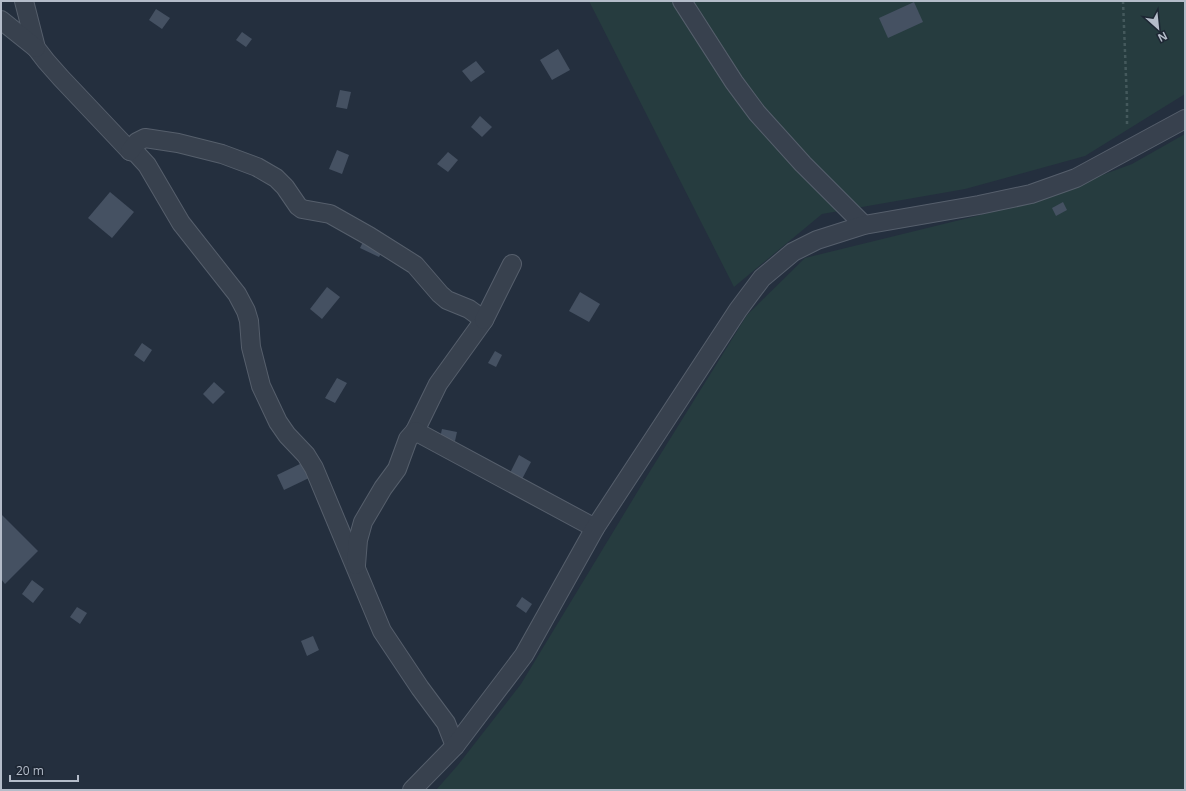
<svg xmlns="http://www.w3.org/2000/svg" width="1186" height="791" font-family="'Open Sans',sans-serif">
<style>
.green{fill:#263c3f}
.building{fill:#455162}
.lines{fill:none;stroke-linecap:round;stroke-linejoin:round}
.street-casing{stroke:#565f6c;stroke-width:20}
.path{stroke:#44595c;stroke-width:2.5;stroke-dasharray:3 3;stroke-linecap:butt}
.street{stroke:#38414e;stroke-width:18}
</style>
<rect width="100%" height="100%" fill="#242f3e"/>
<g class="green">
<polygon points="589,1 1185,1 1185,94 1085,156 965,189 822,214 734,287"/>
<polygon points="1185,134 1185,790 436,790 458,765 521,684 647,476 747,315 805,258 1021,205 1132,164"/>
</g>
<g class="building">
<polygon points="914,2 923,22 888,38 879,18"/>
<polygon points="156,9 170,18 162,29 149,20"/>
<polygon points="242,32 252,39 246,47 236,40"/>
<polygon points="558,49 570,70 552,80 540,60"/>
<polygon points="476,61 485,72 471,82 462,71"/>
<polygon points="340,90 351,92 347,109 336,107"/>
<polygon points="480,116 492,127 482,137 471,127"/>
<polygon points="337,150 349,155 342,174 329,169"/>
<polygon points="448,152 458,160 448,172 437,164"/>
<polygon points="110,192 134,212 112,238 88,218"/>
<polygon points="1063,202 1067,210 1056,216 1052,208"/>
<polygon points="364,240 383,250 379,257 360,248"/>
<polygon points="327,287 340,297 322,319 310,309"/>
<polygon points="580,292 600,304 589,322 569,311"/>
<polygon points="142,343 152,350 144,362 134,355"/>
<polygon points="495,351 502,355 496,367 488,363"/>
<polygon points="337,378 347,383 335,403 325,398"/>
<polygon points="214,382 225,392 213,404 203,394"/>
<polygon points="442,429 457,432 455,441 440,438"/>
<polygon points="519,455 531,462 521,481 509,475"/>
<polygon points="302,463 309,478 284,490 277,475"/>
<polygon points="1,514 38,551 5,584 1,579"/>
<polygon points="32,580 44,589 33,603 22,594"/>
<polygon points="522,597 532,604 526,613 516,606"/>
<polygon points="77,607 87,613 80,624 70,617"/>
<polygon points="313,636 319,650 307,656 301,641"/>
</g>
<g class="lines">
<g class="street-casing">
<g id="street">
<polyline points="24,1 36,48 46,61 61,78 130,151 136,153 147,165 181,223 237,294 246,311 249,321 251,347 261,386 278,422 287,435 306,455 314,468 382,631 420,688 446,723 455,746"/>
<polyline points="682,1 734,82 757,113 803,164 864,225"/>
<polyline points="1,20 36,48"/>
<polyline points="130,151 137,142 145,138 178,143 222,154 257,167 276,178 285,187 298,206 302,209 330,214 369,236 415,265 440,294 447,300 469,309 484,320 438,384 415,431"/>
<polyline points="484,320 512,264"/>
<polyline points="356,565 358,540 363,522 383,488 397,469 408,439 415,431 595,528"/>
<polyline points="412,790 455,746 524,655 595,528 738,310 762,278 793,252 817,240 864,225 979,205 1031,194 1076,178 1185,119"/>
</g>
</g>
<polyline class="path" points="1123,1 1127,102 1127,126"/>
<use href="#street" class="street"/>
</g>
<rect width="1186" height="791" fill="none" stroke="#b4bcc9" stroke-width="4"/>
<g transform="translate(1158 28) rotate(153)" stroke="#1d2633" stroke-width="3" paint-order="stroke">
<path d="M0-3L7 15L0 10L-7 15Z" fill="#b4bcc9"/>
<text y="-6" font-size="11" font-weight="bold" text-anchor="middle" fill="#b4bcc9">N</text>
</g>
<path d="M10 775v6h68v-6" fill="none" stroke="#b4bcc9" stroke-width="2"/>
<text x="16" y="775" font-size="12" fill="#b4bcc9" stroke="#1d2633" stroke-width="3" paint-order="stroke">20 m</text>
</svg>
